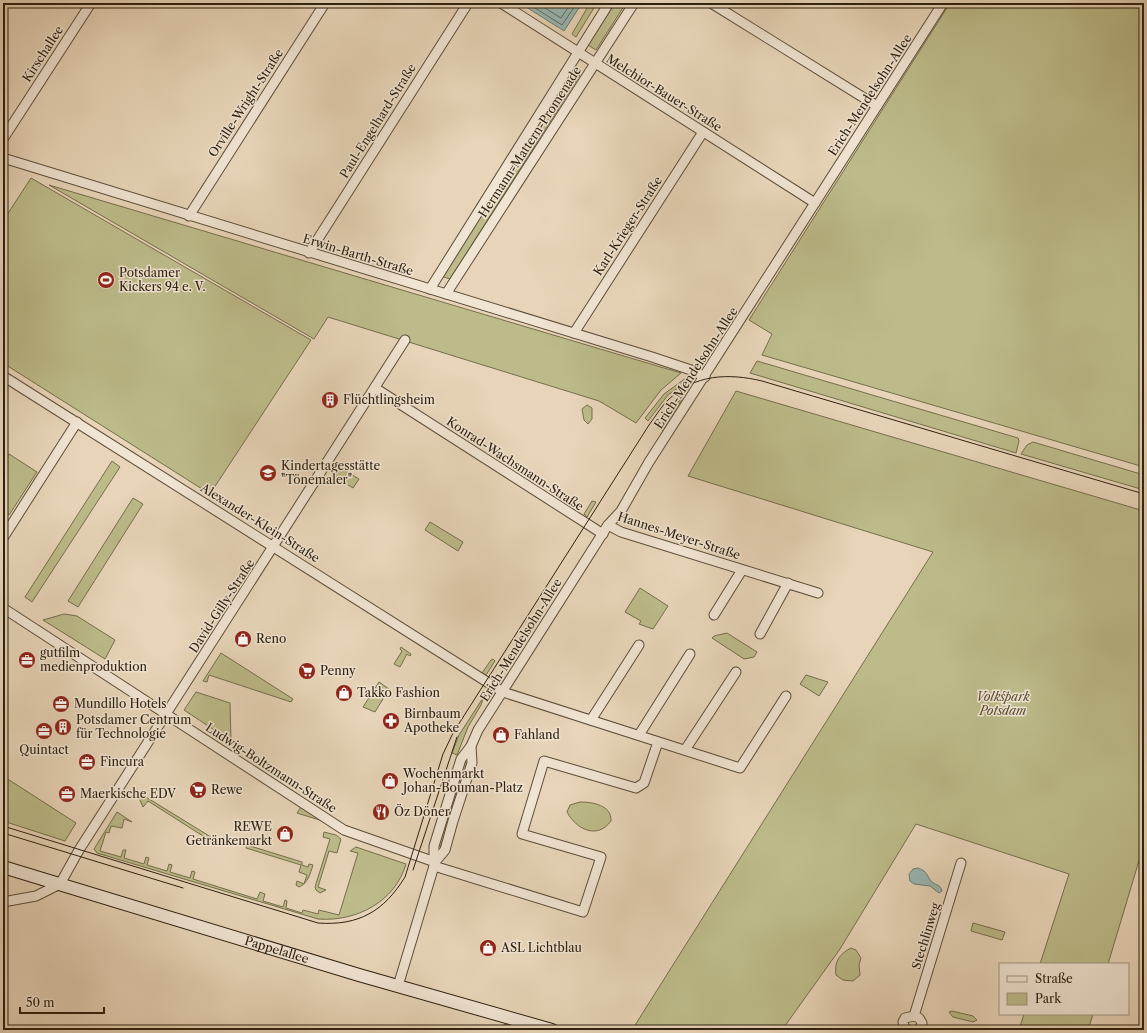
<svg xmlns="http://www.w3.org/2000/svg" width="1147" height="1033" font-family="'Libre Caslon Text',serif">
<style>
.green{fill:#bdbb8a;stroke:#756e4c}
.water{fill:#98b8b5;stroke:#6d7b72}
.lines{fill:none;stroke-linecap:round;stroke-linejoin:round}
.shore{stroke:#626c62;stroke-width:1}
.street-casing{stroke:#5c4d39;stroke-width:11}
.secondary-casing{stroke:#2d200e;stroke-width:14}
.street{stroke:#f0e4d2;stroke-width:9}
.secondary{stroke:#f0e4d2;stroke-width:12}
.tram{stroke:#2d200e;stroke-width:1}
.labels{text-anchor:middle;stroke-width:3;stroke-linejoin:round;paint-order:stroke}
.street-label{font-size:12px;fill:#2d200e;stroke:#f0e4d2}
.poi-label{font-size:12px;fill:#2d200e;stroke:#f0e4d2;text-anchor:start}
.park-label{font-size:12px;font-style:italic;fill:#584e33;stroke:#f0e4d2}
</style>
<rect width="100%" height="100%" fill="#e8d5b9"/>
<filter id="stains"><feTurbulence type="fractalNoise" baseFrequency=".005" numOctaves="4"/><feColorMatrix values="0 0 0 0 .2 0 0 0 0 .09 0 0 0 0 .02 0 0 0 .5 -.17"/></filter>
<radialGradient id="worn" r=".72"><stop offset=".6" stop-color="#630" stop-opacity="0"/><stop offset="1" stop-color="#630" stop-opacity=".3"/></radialGradient>
<g class="green">
<polygon points="590,3 597,3 576,37 572,34"/>
<polygon points="615,3 626,3 596,50 588,45"/>
<polygon points="950,3 1144,3 1144,467 762,355 772,334 749,320"/>
<polygon points="572,70 580,75 450,279 441,276"/>
<polygon points="31,178 311,340 210,494 3,363 3,221"/>
<polygon points="49,185 681,373 661,390 636,423 599,401 328,317 314,339"/>
<polygon points="757,361 1018,438 1019,441 1016,453 750,373"/>
<polygon points="686,378 687,382 668,395 648,421 645,418 664,394"/>
<polygon points="736,391 1144,511 1144,844 1108,964 1040,964 1069,874 916,824 840,949 782,1030 632,1030 933,552 688,476"/>
<polygon points="683,398 663,431 657,427 674,405"/>
<polygon points="587,405 592,408 592,419 588,424 584,420 582,409"/>
<polygon points="1033,442 1144,475 1144,490 1021,454 1027,445"/>
<polygon points="9,454 37,472 9,515 3,511 3,465"/>
<polygon points="112,461 120,467 32,602 25,597"/>
<polygon points="337,466 359,479 353,488 332,475"/>
<polygon points="133,498 143,504 78,607 68,601"/>
<polygon points="592,501 596,502 587,517 584,514"/>
<polygon points="430,522 463,542 458,551 425,530"/>
<polygon points="640,588 668,606 653,629 639,624 641,621 625,612"/>
<polygon points="64,614 77,616 115,640 105,659 43,620"/>
<polygon points="727,633 757,652 754,657 744,659 712,638 714,636"/>
<polygon points="401,647 411,654 410,656 407,654 400,667 394,664 402,651 400,649"/>
<polygon points="221,653 293,699 291,702 209,675 207,682 203,681"/>
<polygon points="493,659 495,661 486,675 482,673 491,660"/>
<polygon points="806,675 828,682 819,696 800,684"/>
<polygon points="379,682 389,689 375,712 363,707"/>
<polygon points="196,692 230,703 231,741 184,710"/>
<polygon points="483,698 481,705 468,727 457,755 452,753 459,735"/>
<polygon points="464,762 468,764 443,846 438,845"/>
<polygon points="3,776 76,823 65,841 3,821"/>
<polygon points="141,794 219,842 217,845 148,801 143,807 139,798"/>
<path d="M580,802C592,802 612,805 611,821C597,840 576,829 567,812L570,805Z"/>
<polygon points="301,807 326,822 297,813"/>
<path d="M117,812L132,822L124,819L122,828L111,826L109,833L106,832L100,851L121,857L123,850H126L124,858L144,864L146,857L149,858L147,865L167,871L169,864L172,865L170,872L190,878L192,871L195,872L193,879L257,899L260,892L265,894L263,901L283,907L285,900L287,901L286,908L302,913L303,910L318,914L319,910L339,915L358,853L350,851L356,847L406,864C395,902 356,922 318,919L97,853L94,849Z"/>
<polygon points="324,832 336,835 341,839 337,853 329,851 318,887 326,890 320,893 316,890 315,887 330,839 323,837"/>
<path d="M247,845L302,862V865L308,867L309,864L313,865C310,874 308,883 299,887L296,885L297,881L304,884L307,875L299,872L301,865L246,848Z"/>
<polygon points="973,923 1005,932 1002,940 971,931"/>
<path d="M851,948L856,950L861,958L859,965L860,975L853,981L843,980L836,975C834,962 839,954 851,948Z"/>
<polygon points="952,1011 973,1016 977,1020 973,1022 953,1017 949,1012"/>
<polygon points="1024,1014 1093,1014 1088,1030 1019,1030"/>
<polygon points="507,1024 506,1028 513,1027 524,1030 489,1030"/>
</g>
<g class="water">
<polygon points="520,3 582,3 564,31"/>
<path d="M918,868C929,872 926,876 932,882C937,886 940,884 942,891L939,893L930,886L914,884L910,881L909,874L913,869Z"/>
</g>
<g class="lines">
<g class="shore">
<polyline points="527,3 562,25 577,3"/>
<polyline points="537,3 561,18 571,3"/>
</g>
<g class="street-casing">
<g id="street">
<polyline points="501,3 815,203"/>
<polyline points="711,3 877,106"/>
<polyline points="3,139 91,3"/>
<polyline points="3,158 652,357 691,370 705,377"/>
<polyline points="189,216 325,3"/>
<polyline points="309,253 468,3"/>
<polyline points="430,289 609,3"/>
<polyline points="446,294 634,3"/>
<polyline points="574,333 703,132"/>
<polyline points="3,376 503,692 740,768 786,696"/>
<polyline points="375,388 603,534"/>
<polyline points="608,525 621,532 818,593"/>
<polyline points="3,538 77,422"/>
<polyline points="3,608 344,830 435,862"/>
<polyline points="714,615 742,570"/>
<polyline points="760,634 788,583"/>
<polyline points="591,720 639,645"/>
<polyline points="639,735 690,654"/>
<polyline points="685,750 736,672"/>
<polyline points="435,862 445,850 453,821 472,763 471,746"/>
<polyline points="434,866 583,912 601,857 522,834 544,761 636,788 644,783 658,742"/>
<polyline points="3,902 36,896 60,884 79,850 405,340"/>
<polyline points="398,986 434,866 434,846 461,759 471,746 478,730 608,525 621,511 649,462 943,3"/>
<polyline points="914,1016 961,863"/>
<polyline points="905,1030 903,1022 905,1018 914,1016 919,1018 922,1023 920,1030"/>
</g>
</g>
<g class="secondary-casing">
<g id="secondary">
<path id="s1" d="M3,867L359,975L552,1030"/>
</g>
</g>
<use href="#street" class="street"/>
<use href="#secondary" class="secondary"/>
<g class="tram">
<path d="M3,826L318,923C359,926 384,911 405,877L443,754L453,733L649,425C655,417 661,407 668,400C694,374 729,373 762,381L1144,494"/>
<polyline points="3,833 183,888"/>
<polyline points="413,870 457,737"/>
</g>
</g>
<defs>
<g id="stadium-disc" transform="scale(0.9)"><circle r="9.5" fill="#8f2418" stroke="#f0e4d2"/><path d="M0-5a6.5 5 0 1 0 0 10a6.5 5 0 1 0 0-10ZM-3.5-1.8h7v3.6h-7Z" fill="#fff"/></g>
<g id="building-disc" transform="scale(0.9)"><circle r="9.5" fill="#8f2418" stroke="#f0e4d2"/><path d="M-4-6H4V6H1V3H-1V6H-4ZM-2.5-4.3h1.7v1.8h-1.7ZM.8-4.3h1.7v1.8H.8ZM-2.5-1h1.7V.8h-1.7ZM.8-1h1.7V.8H.8Z" fill="#fff"/></g>
<g id="school-disc" transform="scale(0.9)"><circle r="9.5" fill="#8f2418" stroke="#f0e4d2"/><path d="M0-5L7-2L0 1L-7-2ZM-4 1L0 2.5L4 1V4Q0 6-4 4Z" fill="#fff"/></g>
<g id="shop-disc" transform="scale(0.9)"><circle r="9.5" fill="#8f2418" stroke="#f0e4d2"/><path d="M-5-2.5h2.3a2.7 3.5 0 0 1 5.4 0H5L5.5 6h-11ZM-1.5-2.5h3a1.5 2.3 0 0 0-3 0Z" fill="#fff"/></g>
<g id="office-disc" transform="scale(0.9)"><circle r="9.5" fill="#8f2418" stroke="#f0e4d2"/><path d="M-6-3h4V-5.5h4V-3h4V5H-6ZM-1-4.5V-3h2v-1.5ZM-6 0V1H6V0Z" fill="#fff"/></g>
<g id="supermarket-disc" transform="scale(0.9)"><circle r="9.5" fill="#8f2418" stroke="#f0e4d2"/><path d="M-6-5.5h2.5l.6 2H6L4.5 2H-2.5L-4.4-4H-6ZM-1.5 3.2a1.3 1.3 0 1 0 .1 0ZM3 3.2a1.3 1.3 0 1 0 .1 0Z" fill="#fff"/></g>
<g id="pharmacy-disc" transform="scale(0.9)"><circle r="9.5" fill="#8f2418" stroke="#f0e4d2"/><path d="M-2-6h4v4h4v4h-4v4h-4v-4h-4v-4h4Z" fill="#fff"/></g>
<g id="restaurant-disc" transform="scale(0.9)"><circle r="9.5" fill="#8f2418" stroke="#f0e4d2"/><path d="M-5-6h1v4h1v-4h1v4h1v-4h1v5L-1.5 .5V6h-2V.5L-5-1ZM5-6V6H3V1.5H1.5Q1.5-4 5-6Z" fill="#fff"/></g>
</defs>
<g fill-rule="evenodd">
<use href="#stadium-disc" x="106" y="280"/>
<use href="#building-disc" x="330" y="400"/>
<use href="#school-disc" x="268" y="473"/>
<use href="#shop-disc" x="243" y="639"/>
<use href="#office-disc" x="27" y="660"/>
<use href="#supermarket-disc" x="307" y="671"/>
<use href="#shop-disc" x="344" y="693"/>
<use href="#office-disc" x="61" y="704"/>
<use href="#pharmacy-disc" x="391" y="721"/>
<use href="#building-disc" x="63" y="727"/>
<use href="#office-disc" x="44" y="731"/>
<use href="#shop-disc" x="501" y="735"/>
<use href="#office-disc" x="87" y="762"/>
<use href="#shop-disc" x="390" y="781"/>
<use href="#supermarket-disc" x="198" y="790"/>
<use href="#office-disc" x="67" y="794"/>
<use href="#restaurant-disc" x="381" y="812"/>
<use href="#shop-disc" x="285" y="834"/>
<use href="#shop-disc" x="488" y="948"/>
</g>
<g class="labels">
<g class="street-label">
<text transform="translate(43 54) rotate(-57)" y="4">Kirschallee</text>
<text transform="translate(664 93) rotate(32)" y="4">Melchior-Bauer-Straße</text>
<text transform="translate(870 95) rotate(-57)" y="4">Erich-Mendelsohn-Allee</text>
<text transform="translate(246 103) rotate(-57)" y="4">Orville-Wright-Straße</text>
<text transform="translate(378 121) rotate(-58)" y="4">Paul-Engelhard-Straße</text>
<text transform="translate(530 142) rotate(-57)" y="4">Hermann-Mattern-Promenade</text>
<text transform="translate(628 226) rotate(-57)" y="4">Karl-Krieger-Straße</text>
<text transform="translate(358 255) rotate(17)" y="4">Erwin-Barth-Straße</text>
<text transform="translate(696 368) rotate(-57)" y="4">Erich-Mendelsohn-Allee</text>
<text transform="translate(515 464) rotate(33)" y="4">Konrad-Wachsmann-Straße</text>
<text transform="translate(260 523) rotate(32)" y="4">Alexander-Klein-Straße</text>
<text transform="translate(679 536) rotate(18)" y="4">Hannes-Meyer-Straße</text>
<text transform="translate(222 606) rotate(-57)" y="4">David-Gilly-Straße</text>
<text transform="translate(521 640) rotate(-58)" y="4">Erich-Mendelsohn-Allee</text>
<text transform="translate(271 768) rotate(33)" y="4">Ludwig-Boltzmann-Straße</text>
<text transform="translate(926 936) rotate(-73)" y="4">Stechlinweg</text>
<text dy="4" stroke="none"><textPath href="#s1" startOffset="286">Pappelallee</textPath></text>
</g>
<g class="poi-label">
<text x="119" y="277">Potsdamer<tspan x="119" dy="14">Kickers 94 e. V.</tspan></text>
<text x="343" y="404">Flüchtlingsheim</text>
<text x="281" y="470">Kindertagesstätte<tspan x="281" dy="14">"Tönemaler"</tspan></text>
<text x="256" y="643">Reno</text>
<text x="40" y="657">gutfilm<tspan x="40" dy="14">medienproduktion</tspan></text>
<text x="320" y="675">Penny</text>
<text x="357" y="697">Takko Fashion</text>
<text x="74" y="708">Mundillo Hotels</text>
<text x="404" y="718">Birnbaum<tspan x="404" dy="14">Apotheke</tspan></text>
<text x="76" y="724">Potsdamer Centrum<tspan x="76" dy="14">für Technologie</tspan></text>
<text x="514" y="739">Fahland</text>
<text x="44" y="754" text-anchor="middle">Quintact</text>
<text x="100" y="766">Fincura</text>
<text x="403" y="778">Wochenmarkt<tspan x="403" dy="14">Johan-Bouman-Platz</tspan></text>
<text x="211" y="794">Rewe</text>
<text x="80" y="798">Maerkische EDV</text>
<text x="394" y="816">Öz Döner</text>
<text x="272" y="831" text-anchor="end">REWE<tspan x="272" dy="14">Getränkemarkt</tspan></text>
<text x="501" y="952">ASL Lichtblau</text>
</g>
<g class="park-label">
<text x="1003" y="701">Volkspark<tspan x="1003" dy="14">Potsdam</tspan></text>
</g>
</g>
<rect width="1147" height="1033" fill="none" stroke="#e8d5b9" stroke-width="16"/>
<rect x="4" y="4" width="1139" height="1025" fill="none" stroke="#2d200e" stroke-width="2"/>
<rect x="8" y="8" width="1131" height="1017" fill="none" stroke="#2d200e"/>
<rect x="999" y="963" width="130" height="52" fill="#f0e4d2" stroke="#a29684"/>
<rect x="1007" y="976" width="20" height="6" fill="#f0e4d2" stroke="#a29684"/>
<text x="1035" y="983" font-size="12" fill="#2d200e">Straße</text>
<rect x="1007" y="993" width="20" height="12" fill="#bdbb8a" stroke="#a29684"/>
<text x="1035" y="1003" font-size="12" fill="#2d200e">Park</text>
<path d="M20 1007v6h84v-6" fill="none" stroke="#2d200e" stroke-width="2"/>
<text x="26" y="1007" font-size="12" fill="#2d200e" stroke="#f0e4d2" stroke-width="3" paint-order="stroke">50 m</text>
<rect width="100%" height="100%" filter="url(#stains)"/>
<rect width="100%" height="100%" fill="url(#worn)"/>
</svg>
